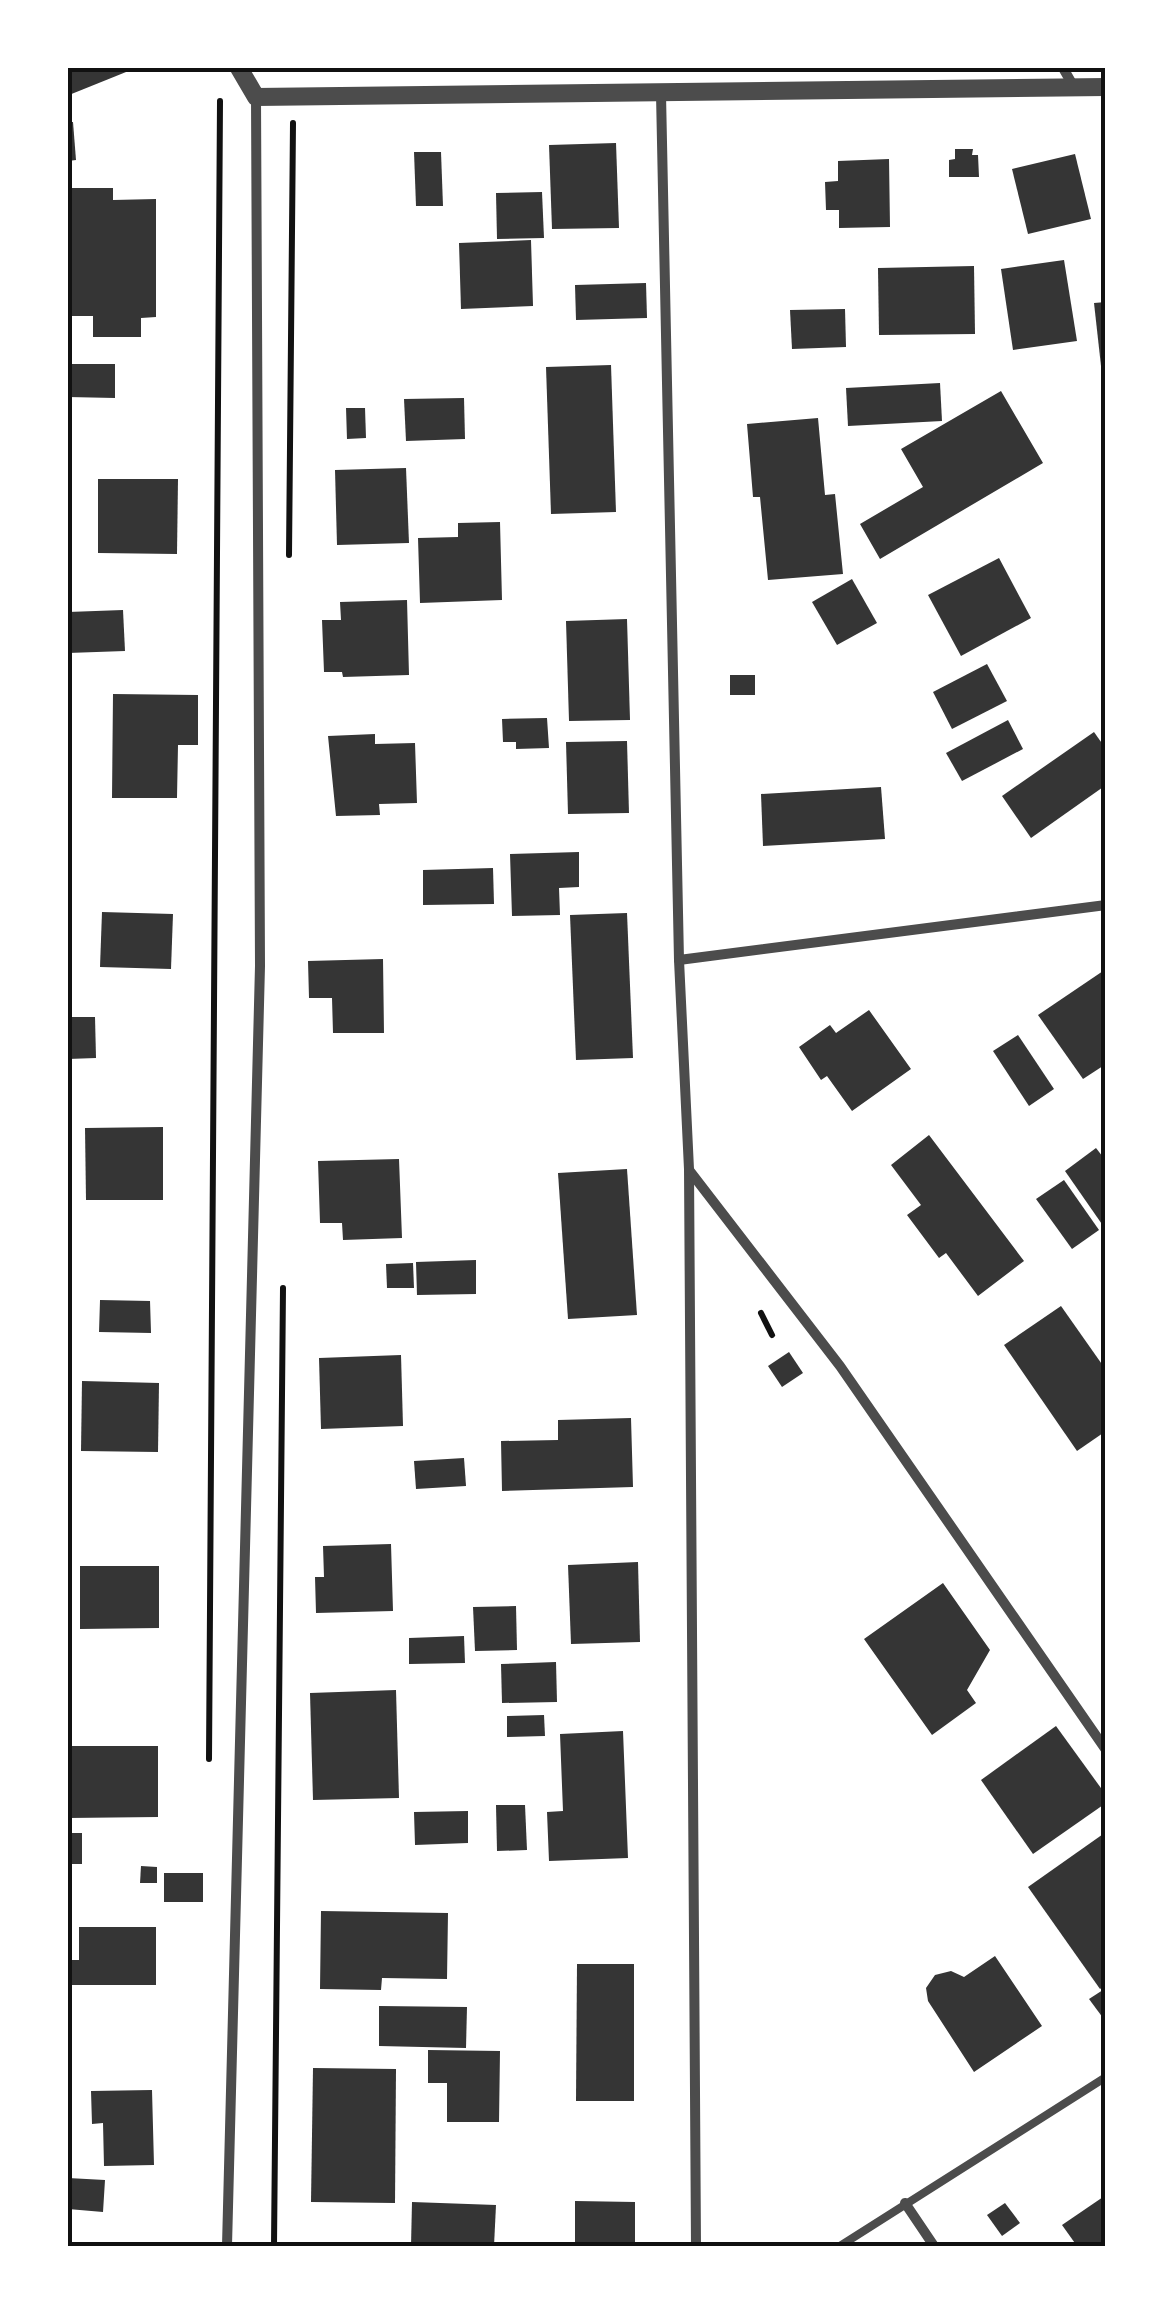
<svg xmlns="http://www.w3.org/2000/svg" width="1173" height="2314" font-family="Roboto,sans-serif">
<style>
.building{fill:#353535}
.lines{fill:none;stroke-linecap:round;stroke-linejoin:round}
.path{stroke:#111;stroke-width:6}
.service{stroke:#4c4c4c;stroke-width:8}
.minor{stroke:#4c4c4c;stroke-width:10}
.tertiary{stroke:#4c4c4c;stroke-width:18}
.neatline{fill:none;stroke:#111;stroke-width:4}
</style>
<rect width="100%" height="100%" fill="#fff"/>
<g class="building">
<polygon points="68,68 136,68 69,95"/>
<polygon points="68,122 73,122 76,160 68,161"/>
<polygon points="616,143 619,228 552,229 549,145"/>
<polygon points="955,149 973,149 972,155 978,155 979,177 949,177 949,160 955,159"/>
<polygon points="414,152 441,152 443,206 416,206"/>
<polygon points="1075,154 1091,219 1028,234 1012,169"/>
<polygon points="889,159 890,227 839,228 839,210 826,210 825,182 838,181 838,161"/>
<polygon points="68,188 113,188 113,200 156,199 156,317 141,318 141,337 93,337 93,316 68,316"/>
<polygon points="542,192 544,238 497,239 496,193"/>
<polygon points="531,240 533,306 461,309 459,243"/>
<polygon points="1064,260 1077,341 1013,350 1001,269"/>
<polygon points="974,266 975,334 879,335 878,268"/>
<polygon points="646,283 647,318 576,320 575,285"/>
<polygon points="1106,302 1106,365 1101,366 1094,303"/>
<polygon points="845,309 846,347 792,349 790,310"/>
<polygon points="68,364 115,364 115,398 68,397"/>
<polygon points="611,365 616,512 551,514 546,367"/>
<polygon points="940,383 942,421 848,426 846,388"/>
<polygon points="1001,391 1043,463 880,559 860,524 923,487 901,449"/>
<polygon points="464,398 465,439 406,441 404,399"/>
<polygon points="346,408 365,408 366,438 347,439"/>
<polygon points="818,418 825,495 835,494 843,574 768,580 760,497 753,497 747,424"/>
<polygon points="406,468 409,543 337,545 335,470"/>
<polygon points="98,479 178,479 177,554 98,553"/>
<polygon points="500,522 502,600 420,603 418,538 458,537 458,523"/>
<polygon points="999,558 1031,618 961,656 928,595"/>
<polygon points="852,579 877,623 837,645 812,602"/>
<polygon points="407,600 409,675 343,677 342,672 324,672 322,620 341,620 340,602"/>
<polygon points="123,610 125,651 68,653 68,612"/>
<polygon points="627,619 630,720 569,721 566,621"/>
<polygon points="987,664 1007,701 952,729 933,692"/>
<rect x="730" y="675" width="25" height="20"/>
<polygon points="113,694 198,695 198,745 178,745 177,798 112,798"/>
<polygon points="547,718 549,748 516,749 516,742 503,742 502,719"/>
<polygon points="1008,720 1023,749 962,781 946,753"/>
<polygon points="1094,732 1106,749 1106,785 1031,838 1002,796"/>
<polygon points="375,734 375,744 415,743 417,803 379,804 380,815 336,816 328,736"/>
<polygon points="627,741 629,813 568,814 566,742"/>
<polygon points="881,787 885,839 763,846 761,794"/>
<polygon points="579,852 579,887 559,888 560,915 512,916 510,854"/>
<polygon points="493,868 494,904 423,905 423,870"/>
<polygon points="102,912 173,914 171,969 100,967"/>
<polygon points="627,913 633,1058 576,1060 570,915"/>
<polygon points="383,959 384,1033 333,1033 332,998 309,998 308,961"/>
<polygon points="1106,969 1106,1064 1083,1079 1038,1015"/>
<polygon points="869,1010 911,1069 852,1111 827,1076 821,1080 799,1047 830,1025 836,1033"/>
<polygon points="68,1017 95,1017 96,1058 68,1059"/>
<polygon points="1018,1035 1054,1089 1029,1106 993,1051"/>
<polygon points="163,1127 163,1200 86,1200 85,1128"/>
<polygon points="929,1135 1024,1261 978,1296 946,1253 939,1258 907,1215 921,1205 891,1165"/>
<polygon points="1096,1148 1106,1161 1106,1230 1065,1171"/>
<polygon points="399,1159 402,1238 343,1240 342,1223 320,1223 318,1161"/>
<polygon points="627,1169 637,1315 568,1319 558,1173"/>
<polygon points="1064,1180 1099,1230 1072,1249 1036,1199"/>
<polygon points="476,1260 476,1294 417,1295 416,1262"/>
<polygon points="413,1263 414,1288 387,1288 386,1264"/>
<polygon points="100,1300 150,1301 151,1333 99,1332"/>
<polygon points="1061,1306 1106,1370 1106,1431 1077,1451 1004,1345"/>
<polygon points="789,1352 803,1373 782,1387 768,1366"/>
<polygon points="401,1355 403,1426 321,1429 319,1358"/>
<polygon points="82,1381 159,1383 158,1452 81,1451"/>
<polygon points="631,1418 633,1487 502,1491 501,1441 558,1440 558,1420"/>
<polygon points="464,1458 466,1486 416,1489 414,1461"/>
<polygon points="391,1544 393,1611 316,1613 315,1577 324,1577 323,1546"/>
<polygon points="638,1562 640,1642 571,1644 568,1565"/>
<polygon points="80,1566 159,1566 159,1628 80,1629"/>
<polygon points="943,1583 990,1650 967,1690 976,1703 932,1735 864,1639"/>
<polygon points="516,1606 517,1650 475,1651 473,1607"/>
<polygon points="464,1636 465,1663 409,1664 409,1638"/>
<polygon points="556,1662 557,1702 502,1703 501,1664"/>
<polygon points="396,1690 399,1798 313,1800 310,1693"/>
<polygon points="544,1715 545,1736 507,1737 507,1716"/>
<polygon points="1056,1726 1106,1795 1106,1803 1033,1854 981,1780"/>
<polygon points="623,1731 628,1858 549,1861 547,1812 563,1811 560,1734"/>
<polygon points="68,1746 158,1746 158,1817 68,1818"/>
<polygon points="496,1805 525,1805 527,1850 497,1851"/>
<polygon points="468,1811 468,1843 415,1845 414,1812"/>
<polygon points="1106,1832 1106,1985 1100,1989 1028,1887"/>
<rect x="68" y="1833" width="14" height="31"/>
<polygon points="141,1866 157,1867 157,1883 140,1883"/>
<rect x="164" y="1873" width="39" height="29"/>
<polygon points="321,1911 448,1913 447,1979 382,1978 381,1990 320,1989"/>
<polygon points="79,1927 156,1927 156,1985 68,1985 68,1960 79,1960"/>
<polygon points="995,1956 1042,2026 974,2072 928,2001 926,1988 935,1975 951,1971 964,1977"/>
<polygon points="577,1964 634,1964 634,2101 576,2101"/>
<polygon points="1106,1988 1106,2022 1089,1999"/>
<polygon points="379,2006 467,2007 466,2048 379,2046"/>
<polygon points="428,2050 500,2051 499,2122 447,2122 447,2083 428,2083"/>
<polygon points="313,2068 396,2069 395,2203 311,2202"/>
<polygon points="152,2090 154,2165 104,2166 103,2123 92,2124 91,2091"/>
<polygon points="68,2178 105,2180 103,2212 68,2209"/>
<polygon points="1106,2195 1106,2246 1077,2246 1062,2225"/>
<polygon points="575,2201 635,2202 635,2246 575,2246"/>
<polygon points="412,2202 496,2205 494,2246 411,2246"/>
<polygon points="1005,2203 1020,2223 1002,2236 987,2215"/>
</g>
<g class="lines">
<g class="path">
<polyline points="289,555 293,123"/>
<polyline points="761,1313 772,1335"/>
<polyline points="209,1759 220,101"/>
<polyline points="274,2246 283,1288"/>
</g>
<polyline class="service" points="840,2246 1106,2077"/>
<g class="minor">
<polyline points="1063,68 1074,87"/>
<polyline points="661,94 679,960 689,1169 696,2246"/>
<polyline points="679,960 1106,905"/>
<polyline points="689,1170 840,1366 1106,1750"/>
<polyline points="905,2203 934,2246"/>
<polyline points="227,2246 260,966 256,97"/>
</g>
<polyline class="tertiary" points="239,68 256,97 1106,87"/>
</g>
<rect width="1173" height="2314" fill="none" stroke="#ffffff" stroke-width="140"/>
<rect x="70" y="70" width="1033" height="2174" class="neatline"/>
</svg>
